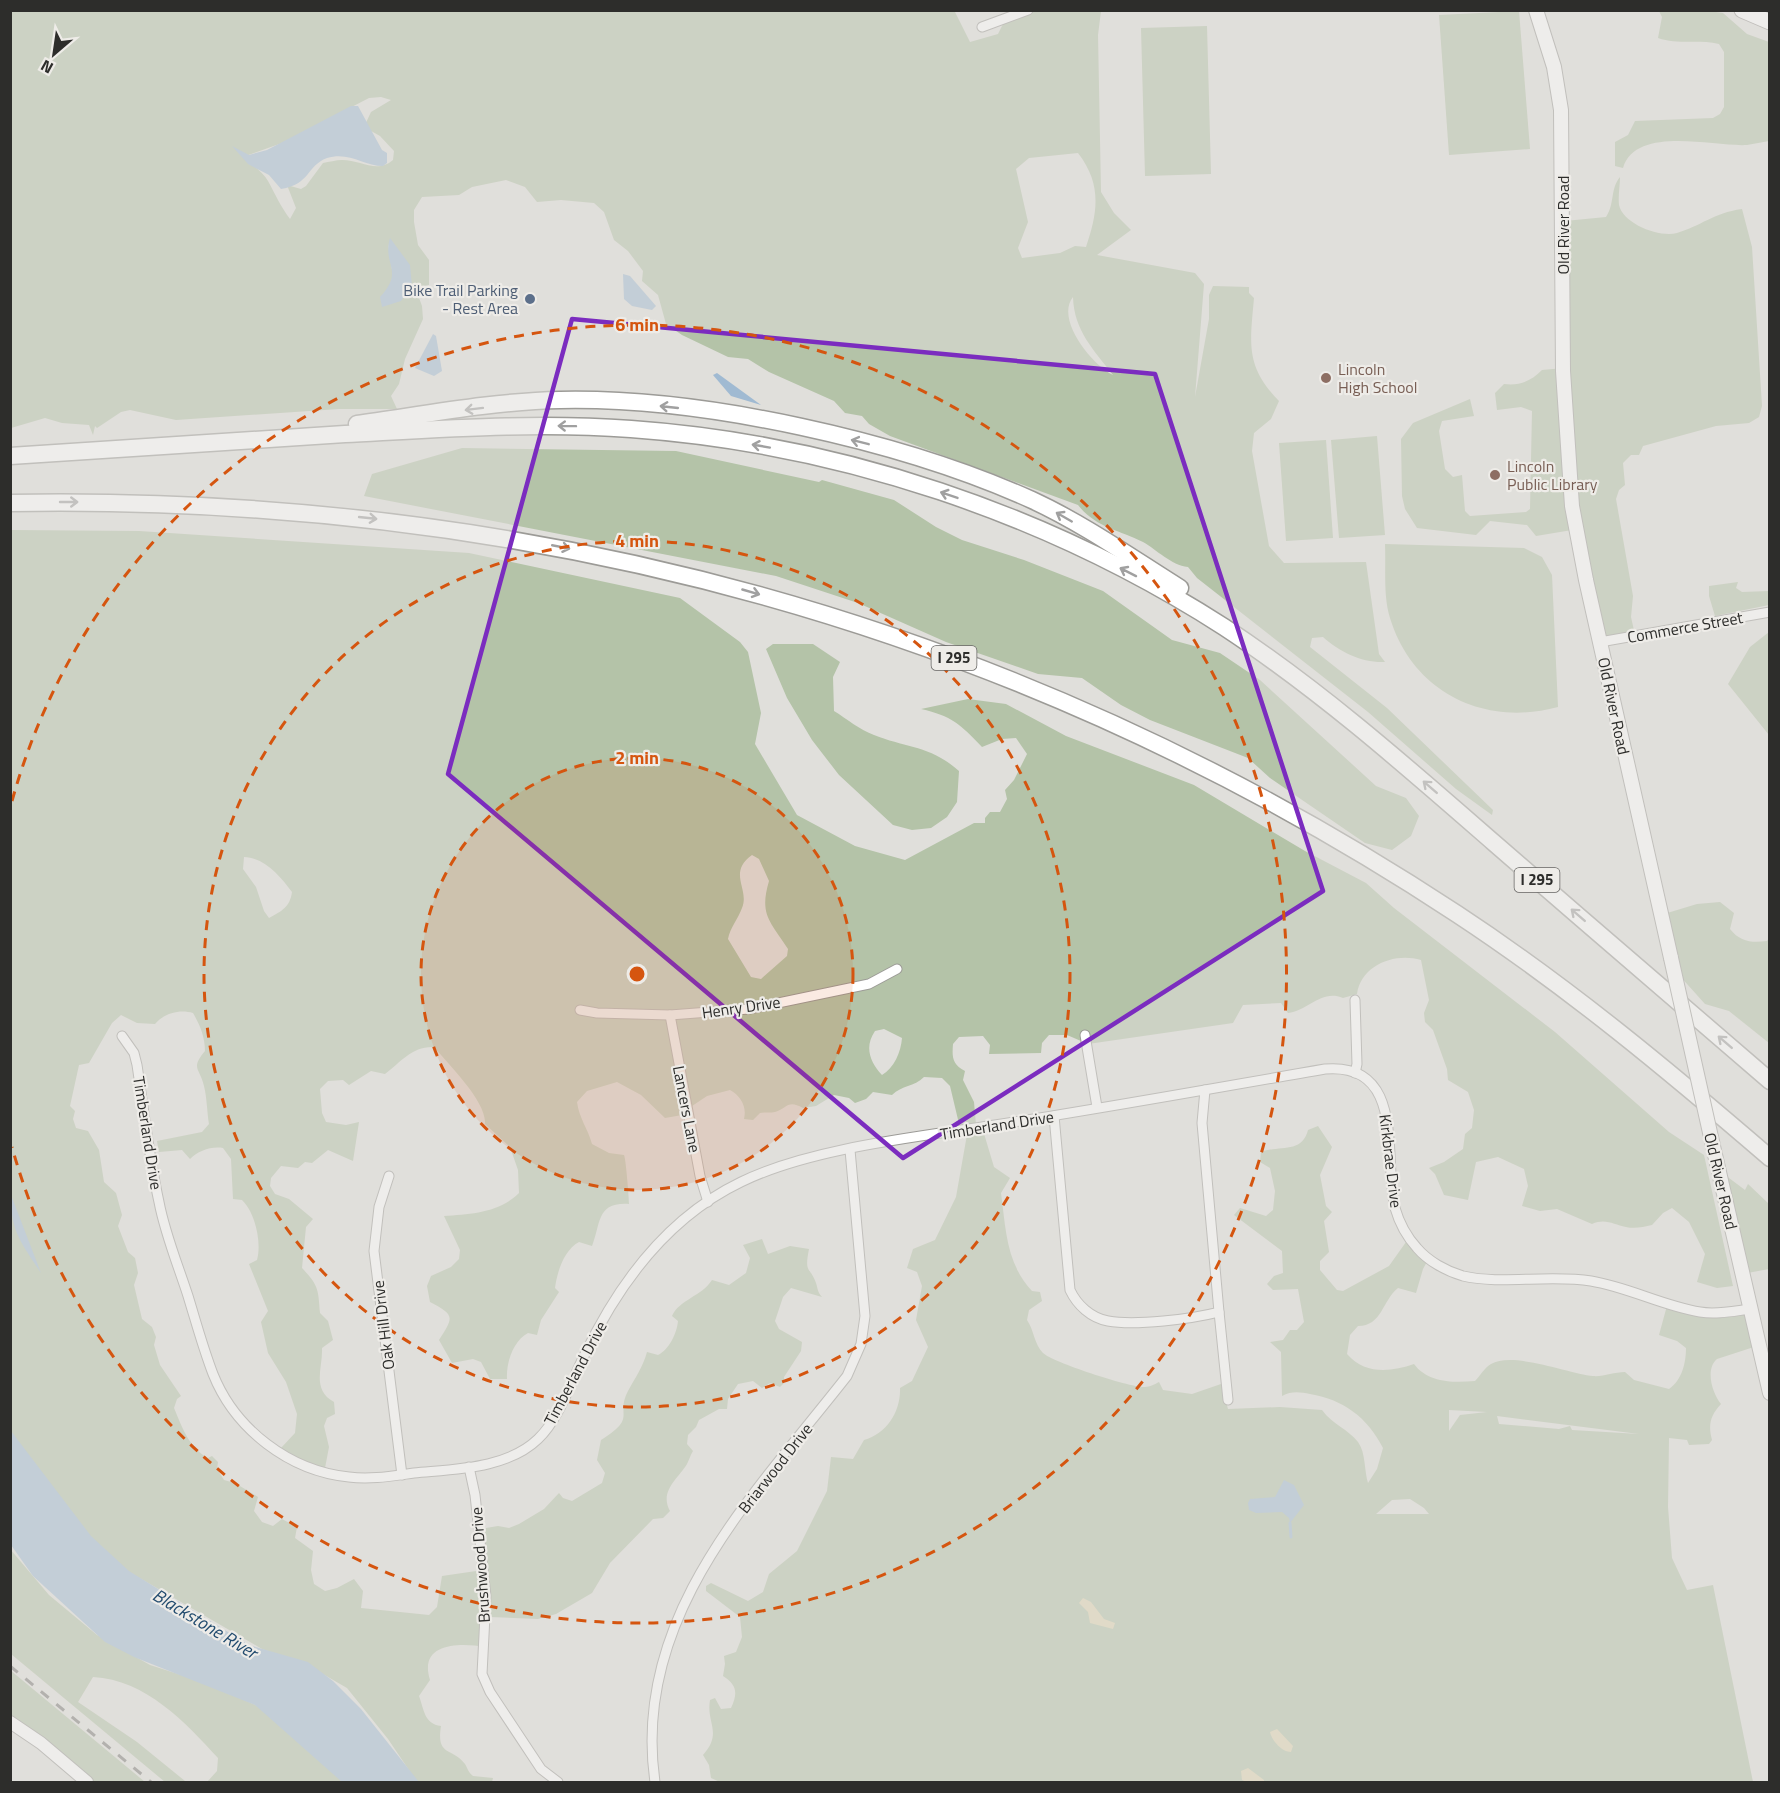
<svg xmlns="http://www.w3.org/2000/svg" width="1780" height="1793" font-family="'Titillium Web',sans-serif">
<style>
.green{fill:#b4c3a8;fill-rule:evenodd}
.sand{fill:#e0d6b1}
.water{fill:#a0bad2}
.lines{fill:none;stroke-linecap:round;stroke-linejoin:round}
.stream{stroke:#a0bad2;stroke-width:3}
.minor-casing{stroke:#9c9b97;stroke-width:11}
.tertiary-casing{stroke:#9c9b97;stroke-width:14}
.secondary-casing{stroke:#9c9b97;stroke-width:16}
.primary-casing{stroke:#9c9b97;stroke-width:17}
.motorway-casing{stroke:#9c9b97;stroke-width:19}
.minor{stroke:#fff;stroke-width:9}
.tertiary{stroke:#fff;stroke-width:12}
.secondary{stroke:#fff;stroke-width:14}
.primary{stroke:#fff;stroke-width:15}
.motorway{stroke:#fff;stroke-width:16}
.rail{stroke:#7c7b78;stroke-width:3;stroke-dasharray:10 10;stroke-linecap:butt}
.secondary-bridge-casing{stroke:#9c9b97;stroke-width:16;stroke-linecap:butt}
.secondary-bridge{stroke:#fff;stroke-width:14}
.oneway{stroke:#a0a0a0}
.marked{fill:none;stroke:#7b2cbf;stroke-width:4.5;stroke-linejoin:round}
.ring{fill:none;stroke:#d5550f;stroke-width:3;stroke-dasharray:10 8}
.service-dot{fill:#5c6f8a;stroke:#eeece8;stroke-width:2}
.education-dot{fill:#8d6e63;stroke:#eeece8;stroke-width:2}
.labels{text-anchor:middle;stroke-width:4.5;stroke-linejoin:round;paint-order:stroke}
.shield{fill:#eeece8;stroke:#676664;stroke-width:1.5}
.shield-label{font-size:15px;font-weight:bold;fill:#2d2d2b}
.street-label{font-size:16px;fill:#2d2d2b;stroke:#eeece8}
.service-label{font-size:16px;fill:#4e5e75;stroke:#eeece8;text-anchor:end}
.education-label{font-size:16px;fill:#785e54;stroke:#eeece8;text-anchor:start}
.water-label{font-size:18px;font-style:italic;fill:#234c6f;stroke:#eeece8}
.centre{fill:#d5550f;stroke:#eeece8;stroke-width:3}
.ring-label{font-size:18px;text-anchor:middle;font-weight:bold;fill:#d5550f;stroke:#eeece8;stroke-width:4.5;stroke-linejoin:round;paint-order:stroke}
</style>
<rect width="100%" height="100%" fill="#e0dfdb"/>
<g class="green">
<path d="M954,10L970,42L998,34L1007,16L1023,11H1101L1098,35L1101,192L1114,213L1131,230L1097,255L1195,273L1204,284L1195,397L1209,319V295L1213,286L1249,287V293L1254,298C1250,344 1245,366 1279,401L1271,419L1254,433L1252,451L1269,546L1284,563L1366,562L1379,654L1385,662C1362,663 1340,652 1323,637L1312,638L1310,647L1387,708L1493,810L1492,815L1456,789L1368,712L1197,578L1188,567C1171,565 1157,550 1143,542C1119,530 1095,527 1078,505L890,436L869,424L862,416L845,413L834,401L769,372L748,359L728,357L682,335L666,324L658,295L642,281L643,271L628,251L614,240L604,212L594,203L561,200L537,202L525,187L506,180L472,187L459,195L422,197L414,210V222L418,245L429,260V285L415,287L422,306L423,319L405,359L399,384L391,396L397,409H339L176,420L130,410L121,412L97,428L95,426L93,435L89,425L62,423L45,418L11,428L10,11ZM381,97L391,100L371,112L364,127L380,136L394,151L393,160C377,174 361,160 342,160C336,160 329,162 323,163L306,186L301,189L287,185L296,208L290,219C281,207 275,194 268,181C263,172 251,164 243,157L282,143L369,98ZM1078,153C1102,184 1098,212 1086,247L1075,246L1060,253L1022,258L1018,248L1028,222L1016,169L1029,158ZM388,244L407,296L382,306L393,276ZM1073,297C1074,331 1094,350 1113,375C1092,365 1055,319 1073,297Z"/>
<polygon points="1519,11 1530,149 1449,155 1439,15"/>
<path d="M1709,11L1723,13L1747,34L1769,42V141C1762,142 1754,144 1747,145C1714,147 1636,125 1623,168L1615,166V142L1628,135L1635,121L1713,118L1720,114L1724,107V52L1719,44C1699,39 1678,45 1658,38L1662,17L1659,11Z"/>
<polygon points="1207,26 1211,174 1145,176 1141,28"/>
<path d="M1620,177C1620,185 1618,196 1619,205C1623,224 1660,238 1677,233C1701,226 1713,213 1742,209L1752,247L1762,406L1759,417L1749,423L1716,426L1643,446L1639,455H1631L1623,463L1625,485L1619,490L1616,499L1633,596L1631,617L1635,635L1603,643L1578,529L1536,536L1527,525L1490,521L1476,535L1417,528L1405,509L1402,496L1401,439L1413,423L1470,399L1474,416L1442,421L1439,431L1445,469L1453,477L1462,475L1465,511L1470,516L1526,512L1530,509L1532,411L1521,407L1497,410L1495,393L1504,384C1520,386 1531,381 1542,370L1564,368L1565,221L1606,217C1615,204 1610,189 1620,177Z"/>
<polygon points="1377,436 1385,535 1339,538 1331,440"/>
<polygon points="1326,440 1333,538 1286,541 1279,443"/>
<polygon points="462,448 676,451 819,482 822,480 894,500 936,527 962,540 1024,560 1103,591 1172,640 1220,653 1260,680 1376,786 1406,798 1419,816 1411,836 1392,850 1365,843 1270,778 1248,758 1150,720 1121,705 1082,678 1038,674 946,642 858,603 776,576 364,496 372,474"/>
<path d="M11,530L139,531L469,553L680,598L740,642L748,652L761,713L755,744L797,815L855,846L905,860L974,823H985V818L990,812H1000L1007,799L1005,790L1014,780L1027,754L1016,738L1002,739L982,747C960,724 952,716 921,709L968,699L1006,704L1066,736L1194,785L1305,851L1366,883L1394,908L1555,1032L1669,1132L1704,1155L1733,1286L1717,1288L1697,1282L1705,1254L1689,1222L1672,1208L1663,1213L1652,1225C1643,1227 1635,1229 1626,1227C1614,1225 1606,1218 1592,1224L1557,1209L1540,1211L1522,1206L1528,1186L1524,1169L1498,1157L1476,1162L1468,1200L1444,1195L1435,1174L1429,1168L1444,1162L1463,1149L1465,1134L1472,1128L1474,1110L1468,1092L1448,1080L1447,1069L1433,1030L1425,1022L1424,1013L1429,1000L1421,960C1395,952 1361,965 1357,994L1343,998C1321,989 1308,1011 1288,1013L1281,1003L1243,1005L1233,1023L1088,1044L1067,1035H1049L1042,1043L1041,1053L989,1054L990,1045L983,1036L959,1037L953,1044C952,1057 952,1064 965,1071L963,1080L974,1102L976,1125L960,1128L950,1086L942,1078L924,1077C914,1087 902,1085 892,1095L873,1092L866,1099L855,1103L849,1098L834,1095L816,1106L803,1108C788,1099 787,1108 775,1112C771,1113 764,1112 760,1113L753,1120L744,1119C747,1107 741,1096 730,1090L707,1096L689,1108L688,1114L665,1118L641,1095L617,1082L587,1091L577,1102C579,1118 588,1129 592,1144L609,1153L624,1155C626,1159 629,1198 629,1204C596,1202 601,1224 592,1246L579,1242C564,1250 557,1272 555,1288L559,1292L541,1320L537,1335L528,1333C513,1341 506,1363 507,1379H490L481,1362L473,1359L452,1363L439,1340C454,1317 455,1315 430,1302L427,1286L431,1276L451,1267L459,1259L460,1250L444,1216C471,1214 499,1213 519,1193L518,1170L510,1147L485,1124C487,1102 449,1065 434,1047C412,1046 401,1062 385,1074L371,1071L349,1085L343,1080L328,1081L320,1089L322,1113L326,1122L346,1125L359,1122L353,1161L328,1150L312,1163L305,1162L298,1168L281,1166L271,1178L270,1186L275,1194L289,1199L313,1219L306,1227L302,1268C319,1286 318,1289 320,1313L328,1321L333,1340L322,1348C323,1368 311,1389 334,1402L335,1414L327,1418L324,1426L329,1447L325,1468L307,1463L281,1448L295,1433L297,1414L286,1382L268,1353L261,1322L268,1311L249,1264L257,1260C262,1243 255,1212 242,1200L233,1199L231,1159L223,1148C211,1146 198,1151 190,1159L182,1150L159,1152L157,1141L202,1132L209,1124C207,1112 207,1098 204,1086C200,1068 190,1069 205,1051C205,1037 200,1025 193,1013C180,1009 164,1013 155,1024L137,1023L121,1015L112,1023L89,1063L79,1065L70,1106L75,1111L73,1119L76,1128L88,1131L99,1150L104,1182L116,1193L122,1215L118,1226L128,1252L135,1258L138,1273L134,1285L142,1319L152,1327L156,1337L154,1345L160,1365L181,1396L177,1399L174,1408C182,1427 189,1448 208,1458L212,1456L218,1462L217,1469L224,1480L235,1483L258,1497L254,1511L262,1522L273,1526L282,1519L297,1527L295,1538L313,1551L311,1570L314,1584L325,1591L337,1588L354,1579L363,1591L361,1608L429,1615L437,1607L442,1576L483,1570L480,1529L498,1526L509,1528L519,1524L544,1509L559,1493L563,1498L572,1501L602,1483L605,1473L597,1460L601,1440C638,1417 615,1416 628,1391C635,1378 643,1367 647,1352L658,1355C669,1350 677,1333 678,1321L672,1316C679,1300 702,1296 712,1280L729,1285L746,1273L750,1258L743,1245L762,1239L768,1254L790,1246L809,1249C804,1274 810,1266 816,1283C818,1289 817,1291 822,1297L791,1288L783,1297L775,1321L779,1329L802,1342L801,1351L784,1377V1383L780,1387L770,1383L762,1388L753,1381L738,1384L728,1399L727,1409H719L699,1420L696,1427L688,1435L687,1444L693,1451C690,1456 689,1460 687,1464C678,1479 659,1491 670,1511L663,1518L653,1519L610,1563L592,1593L556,1614L538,1619L490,1617L485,1647C461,1643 418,1642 430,1680L419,1696C424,1709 424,1724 441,1726C436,1757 452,1747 465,1764C468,1769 468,1772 473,1776L493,1778L492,1782H417L388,1739L347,1688L309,1666L262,1649L124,1569L82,1532L10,1438ZM752,855L759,859L769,881C759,915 770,921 788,949L787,956L761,979L751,977L728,939C730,928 738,919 742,908C750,889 727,873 752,855ZM244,857C265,858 280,876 292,892C290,907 282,911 269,918L264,911L256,887L243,869ZM884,1029L902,1038C901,1052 894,1068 882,1075C870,1062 864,1047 875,1031Z"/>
<path d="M1385,544L1524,548L1542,557L1552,575L1558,707C1485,727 1413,693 1390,618C1383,596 1386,568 1385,544Z"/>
<polygon points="1738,582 1736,588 1742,592 1769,591 1769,605 1715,616 1709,596 1709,586"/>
<polygon points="1769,632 1769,735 1728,684 1750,647"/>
<path d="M773,644H813L840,662L833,677L834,711C847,719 860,730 874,735C906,748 930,745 959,771L957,802L947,817L931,828L912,830L893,825L839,775L812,740L787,698L766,649Z"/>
<path d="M1720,902L1734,913L1730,929C1740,942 1752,943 1767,941L1769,938V1043L1729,1011L1705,1004L1679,975L1664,914L1697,904Z"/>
<path d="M1318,1126L1332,1147L1320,1175L1326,1206L1332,1212L1324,1221L1329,1252L1320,1261V1270L1337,1290L1343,1291L1389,1266L1411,1235L1430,1256L1423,1269L1416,1293L1398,1288C1382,1301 1382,1326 1358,1326L1350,1335L1347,1354C1365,1375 1391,1372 1414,1364C1428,1383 1454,1383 1475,1381C1480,1376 1485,1367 1491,1364C1513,1351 1570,1374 1593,1376C1603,1377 1614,1372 1625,1372L1634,1380L1669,1389C1682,1380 1686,1363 1686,1348L1677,1341L1659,1335L1668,1302L1706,1311L1749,1307L1760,1345L1717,1359C1705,1369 1712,1393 1721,1404C1710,1416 1708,1425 1712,1440L1709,1444L1689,1445L1687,1440L1669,1438L1668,1507L1672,1558L1687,1590L1713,1585L1753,1782H720L711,1778L709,1765L703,1755C723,1732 706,1724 710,1700L715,1698L721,1709L731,1708C738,1693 737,1685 723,1676L725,1664L724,1656L736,1652L742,1637L740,1617L706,1591V1586L711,1583L748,1601L763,1592L769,1574L797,1551L827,1491L831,1457L853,1459L864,1440C887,1434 901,1411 900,1388L912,1381L928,1347L916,1320L922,1286L917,1272L907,1268L913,1249L935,1240L956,1197L968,1129L982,1127L994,1167L1010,1178L1001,1193C1006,1230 1006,1263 1032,1291L1040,1292L1042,1301L1029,1310L1027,1320C1034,1330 1034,1344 1043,1353C1052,1362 1131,1388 1145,1387C1150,1387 1155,1384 1159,1382L1163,1390L1192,1394L1221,1384L1228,1409L1280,1407L1322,1410C1333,1425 1348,1429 1358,1442C1366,1453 1364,1471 1368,1483L1377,1469L1383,1448C1367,1417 1344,1400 1310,1394C1300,1392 1291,1391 1282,1396L1281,1352L1270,1342L1283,1340L1290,1330H1297L1304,1322L1298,1289L1273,1290L1267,1284L1274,1276L1283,1273L1282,1251L1234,1215L1240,1208L1266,1216L1273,1210L1275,1191L1270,1168L1260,1162L1261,1152C1279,1145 1302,1154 1308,1130ZM1449,1410L1487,1412L1460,1415L1449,1431ZM1497,1416L1639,1434L1572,1430L1570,1426L1559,1429L1499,1424ZM1410,1499L1424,1508L1429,1514H1376L1392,1500Z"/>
<polygon points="1725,1175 1745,1190 1748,1184 1769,1204 1769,1269 1742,1274 1733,1233 1737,1218"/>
<path d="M10,1549L49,1595L97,1635L150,1665L200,1681L260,1707L346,1782H207L217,1771L218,1758C185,1722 146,1680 93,1677L78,1702L137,1742L185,1781L192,1782H165L11,1654Z"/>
<polygon points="10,1670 145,1782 91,1782 11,1719"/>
</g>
<g class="sand">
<polygon points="1083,1598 1091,1602 1104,1619 1115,1623 1113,1629 1090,1623 1088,1612 1079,1603"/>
<path d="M1277,1729L1293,1746L1291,1752C1282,1752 1272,1741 1270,1732Z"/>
<polygon points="1248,1768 1264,1780 1264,1782 1247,1782 1242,1780 1241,1771"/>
</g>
<g class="water">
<path d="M351,106H358L382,150L387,153V163L383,166C364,166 349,151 327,158C306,166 311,184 281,189L269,175L248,164L232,146L249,155L267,150Z"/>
<path d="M390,238L410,265L412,286L401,301L382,307L380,297C405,270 382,265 390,238Z"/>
<polygon points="623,274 630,276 656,306 652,310 632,306 624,299"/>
<polygon points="433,334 436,336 442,371 434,376 415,368"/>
<polygon points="717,373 761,405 731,396 713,375"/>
<path d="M11,1195L41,1273C22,1244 10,1231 11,1195Z"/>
<polygon points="11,1431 91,1536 129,1571 249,1645 308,1662 333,1681 361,1709 419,1782 342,1782 255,1705 134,1657 105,1642 33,1576 11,1545"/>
<polygon points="1284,1480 1294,1485 1304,1505 1290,1523 1289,1518 1282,1512 1256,1513 1249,1510 1248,1503 1250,1499 1275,1497"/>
</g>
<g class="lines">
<polyline class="stream" points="1290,1523 1291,1537"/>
<g class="minor-casing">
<g id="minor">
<polyline points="982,27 1028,10"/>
<polyline points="1600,642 1770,612"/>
<polyline points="580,1010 597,1013 670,1015 749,1009 869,984 897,969"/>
<polyline points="670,1015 700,1176 708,1202"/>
<polyline points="1085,1035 1097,1107"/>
<path d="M122,1036L134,1053L137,1065C144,1111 149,1157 159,1202C165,1234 178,1265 188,1296C196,1322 203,1348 213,1374C235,1429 289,1471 349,1477C370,1480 392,1476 414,1473C454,1469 507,1469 538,1439C560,1418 571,1381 585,1354C619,1283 668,1217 741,1182C810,1148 918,1137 995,1125C1105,1108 1215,1088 1325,1069C1407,1062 1383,1159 1395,1208C1399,1222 1407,1237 1417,1248C1428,1261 1446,1271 1463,1276C1501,1285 1550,1274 1591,1281C1628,1287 1663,1306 1700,1312C1717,1315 1734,1311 1750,1309"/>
<polyline points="1355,1073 1357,1064 1355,1000"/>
<path d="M1054,1116L1070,1290C1077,1305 1091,1318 1108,1321C1135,1326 1192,1319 1219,1312L1202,1123L1205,1090"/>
<polyline points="389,1176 379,1207 374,1251 402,1475"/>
<polyline points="1219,1312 1228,1400"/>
<polyline points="469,1467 475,1495 486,1596 482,1674 490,1692 541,1769 558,1782"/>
<path d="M655,1782C631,1617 753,1496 847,1376L861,1344L865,1316L850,1150"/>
</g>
</g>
<g class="tertiary-casing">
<polyline id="tertiary" points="10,1722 41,1743 87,1782"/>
</g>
<g class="secondary-casing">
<g id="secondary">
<polyline points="1536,10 1554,67 1561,110 1563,371 1572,506 1586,580 1671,958"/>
<polyline points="1713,1146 1770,1393"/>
</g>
</g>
<g class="primary-casing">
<polyline id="primary" points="1742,10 1770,22"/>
</g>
<g class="motorway-casing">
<g id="motorway">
<path d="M357,424C422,415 496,401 560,400C704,397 901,441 1032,500C1084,524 1132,558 1180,588"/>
<path d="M10,456C122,449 234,441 345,434C441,429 535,422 631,429C840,444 1048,514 1224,627C1320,690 1407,767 1493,842C1585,922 1677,1001 1770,1081"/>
<path d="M10,503C535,494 1018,625 1457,914C1568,987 1669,1071 1770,1158"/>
</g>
</g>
<use href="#minor" class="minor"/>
<use href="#tertiary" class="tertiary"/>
<use href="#secondary" class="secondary"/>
<use href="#primary" class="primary"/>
<use href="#motorway" class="motorway"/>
<polyline class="rail" points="10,1666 151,1782"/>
<g class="secondary-bridge-casing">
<polyline id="secondary-bridge" points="1671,958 1713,1146"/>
</g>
<use href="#secondary-bridge" class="secondary-bridge"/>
</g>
<defs><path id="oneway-shaft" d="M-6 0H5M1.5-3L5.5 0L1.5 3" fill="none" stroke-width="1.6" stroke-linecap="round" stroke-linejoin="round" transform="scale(1.5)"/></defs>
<g class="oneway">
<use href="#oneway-shaft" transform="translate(669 407) rotate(-174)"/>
<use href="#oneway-shaft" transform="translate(474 409) rotate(173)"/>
<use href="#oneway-shaft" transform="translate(567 426) rotate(-179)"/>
<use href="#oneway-shaft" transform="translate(860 442) rotate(-166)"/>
<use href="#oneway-shaft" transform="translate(761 446) rotate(-170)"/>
<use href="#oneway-shaft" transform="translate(949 495) rotate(-161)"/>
<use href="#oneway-shaft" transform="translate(69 502)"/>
<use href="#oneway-shaft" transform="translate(1064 517) rotate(-150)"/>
<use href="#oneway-shaft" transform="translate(368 518) rotate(6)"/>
<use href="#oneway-shaft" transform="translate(561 547) rotate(11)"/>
<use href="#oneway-shaft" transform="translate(1128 572) rotate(-153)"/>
<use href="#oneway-shaft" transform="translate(751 592) rotate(16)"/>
<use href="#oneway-shaft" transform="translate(1430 787) rotate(-139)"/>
<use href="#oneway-shaft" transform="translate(1578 915) rotate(-139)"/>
<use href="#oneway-shaft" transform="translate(1725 1042) rotate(-139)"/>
</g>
<path d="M0 0H1780V1793H0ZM572,319L1155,374L1323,891L903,1158L448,774Z" fill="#e0dfdb" fill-opacity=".55" fill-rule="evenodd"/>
<path class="marked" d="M572,319L1155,374L1323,891L903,1158L448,774Z"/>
<circle cx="637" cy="974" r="216" fill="#d5550f" fill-opacity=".12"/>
<g class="ring">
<circle cx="637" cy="974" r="216"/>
<circle cx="637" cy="974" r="433"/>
<path d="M12 801A649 649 0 1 1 12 1147"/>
</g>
<circle class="service-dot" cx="530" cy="299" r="6"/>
<g class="education-dot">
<circle cx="1326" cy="378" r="6"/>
<circle cx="1495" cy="475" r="6"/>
</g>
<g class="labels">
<g class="shield">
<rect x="931.5" y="646" width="45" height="24" rx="4.5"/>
<rect x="1514.5" y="868" width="45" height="24" rx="4.5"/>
</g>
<g class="shield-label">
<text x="954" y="663">I 295</text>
<text x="1537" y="885">I 295</text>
</g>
<g class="street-label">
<text transform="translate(1563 225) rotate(-90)" y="6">Old River Road</text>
<text transform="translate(1685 627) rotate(-10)" y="6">Commerce Street</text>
<text transform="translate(1614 706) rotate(78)" y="6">Old River Road</text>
<text transform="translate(741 1007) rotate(-8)" y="6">Henry Drive</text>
<text transform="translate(687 1109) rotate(79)" y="6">Lancers Lane</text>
<text transform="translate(997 1125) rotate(-9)" y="6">Timberland Drive</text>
<text transform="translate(148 1133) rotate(81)" y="6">Timberland Drive</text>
<text transform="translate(1391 1161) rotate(83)" y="6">Kirkbrae Drive</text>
<text transform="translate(1721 1181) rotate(77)" y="6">Old River Road</text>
<text transform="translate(383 1325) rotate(-97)" y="6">Oak Hill Drive</text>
<text transform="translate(575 1373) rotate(-62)" y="6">Timberland Drive</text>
<text transform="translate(775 1468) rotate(-52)" y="6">Briarwood Drive</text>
<text transform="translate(480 1565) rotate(-94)" y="6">Brushwood Drive</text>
</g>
<g class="service-label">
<text x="518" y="296">Bike Trail Parking<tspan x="518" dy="18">- Rest Area</tspan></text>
</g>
<g class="education-label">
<text x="1338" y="375">Lincoln<tspan x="1338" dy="18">High School</tspan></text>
<text x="1507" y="472">Lincoln<tspan x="1507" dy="18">Public Library</tspan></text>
</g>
<g class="water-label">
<text transform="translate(205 1624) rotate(31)" y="6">Blackstone River</text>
</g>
</g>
<circle cx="637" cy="974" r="9" class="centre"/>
<g class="ring-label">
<text x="637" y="331">6 min</text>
<text x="637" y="547">4 min</text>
<text x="637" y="764">2 min</text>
</g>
<rect width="1780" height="1793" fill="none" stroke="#2d2d2b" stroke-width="24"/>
<g transform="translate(54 54) rotate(209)" stroke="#eeece8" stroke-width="4.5" paint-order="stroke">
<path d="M0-4.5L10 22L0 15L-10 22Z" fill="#2d2d2b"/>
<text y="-9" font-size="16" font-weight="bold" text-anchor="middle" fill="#2d2d2b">N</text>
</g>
</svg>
